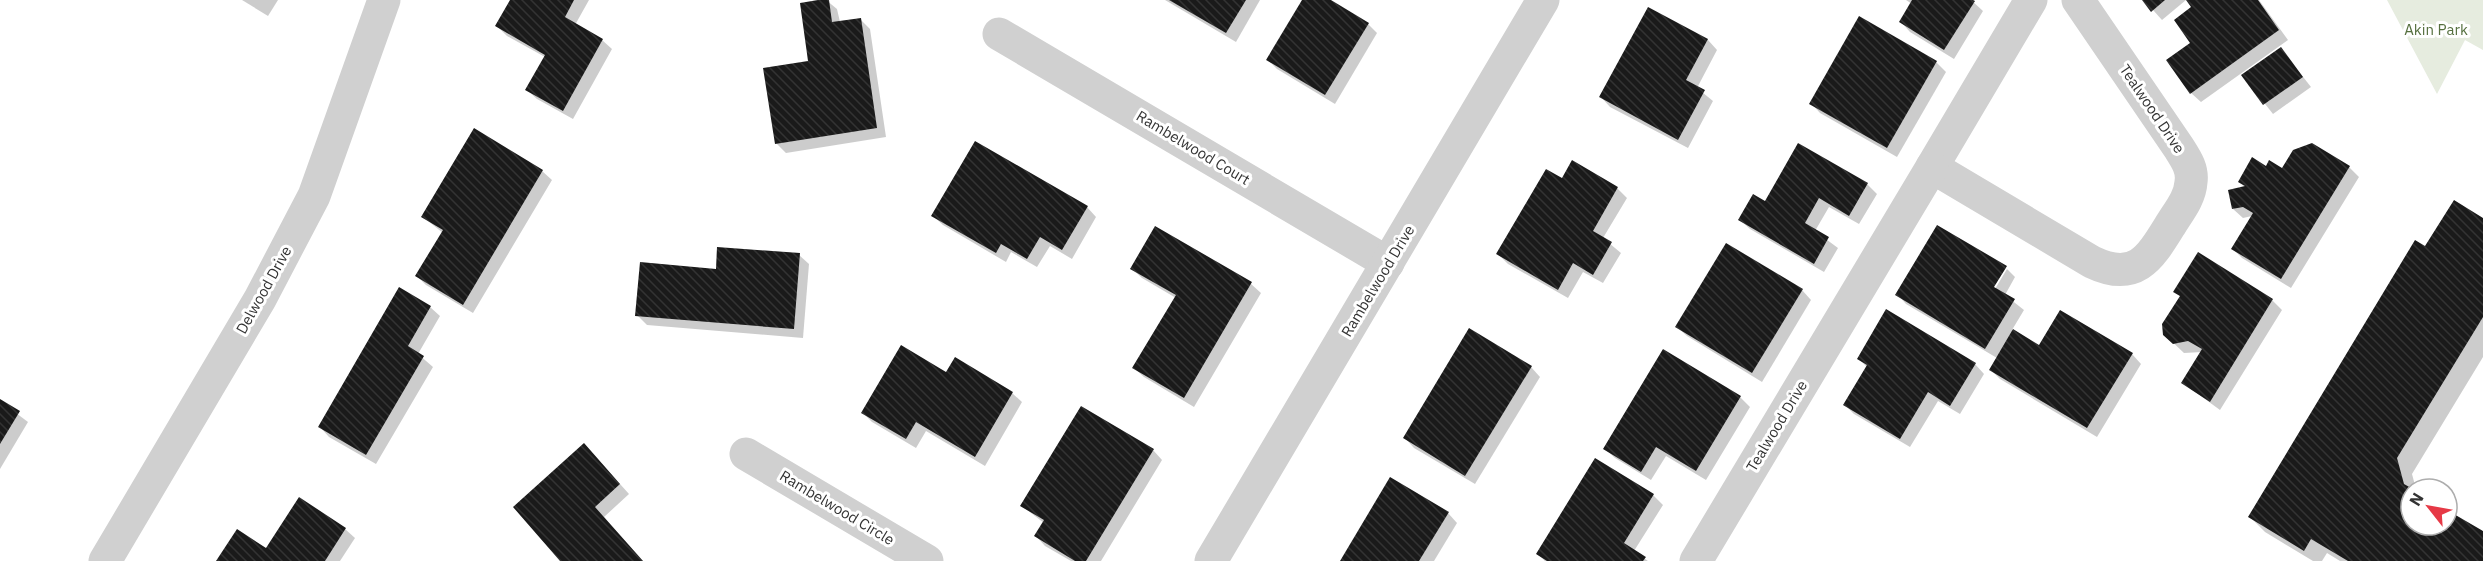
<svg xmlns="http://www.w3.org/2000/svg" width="2483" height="561" font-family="'IBM Plex Sans',sans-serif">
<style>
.green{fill:#e6ecdf}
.shadow{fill:#0003}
.building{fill:url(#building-back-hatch)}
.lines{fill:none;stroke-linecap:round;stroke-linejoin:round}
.minor{stroke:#d0d0d0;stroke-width:33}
.labels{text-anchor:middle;stroke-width:6;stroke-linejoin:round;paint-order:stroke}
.park-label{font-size:15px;fill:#56703f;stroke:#fff}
.street-label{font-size:15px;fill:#333;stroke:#fff}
</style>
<defs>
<pattern id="building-back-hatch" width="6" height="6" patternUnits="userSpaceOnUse" patternTransform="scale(1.5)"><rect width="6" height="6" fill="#1a1a1a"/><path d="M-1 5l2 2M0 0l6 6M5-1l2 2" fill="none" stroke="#333"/></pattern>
</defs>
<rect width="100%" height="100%" fill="#fff"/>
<polygon class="green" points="2387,0 2483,0 2483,50 2465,40 2437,94"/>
<g class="shadow">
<polygon points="242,0 278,0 268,16"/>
<polygon points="512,0 589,0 575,25 602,40 612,49 573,119 537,99 527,90 545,57 507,36 497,26"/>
<polygon points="826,0 837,9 840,22 860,19 870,29 886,137 786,153 776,143 810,62"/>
<polygon points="1165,0 1260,0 1236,42"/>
<polygon points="1303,0 1328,0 1368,24 1377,33 1335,104 1277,69 1268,60"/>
<polygon points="1906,0 1971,0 1983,11 1954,59 1910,32 1901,22 1912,4"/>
<polygon points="2144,0 2186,0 2162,20"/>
<polygon points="2188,0 2259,0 2288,40 2201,102 2191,93 2193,8"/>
<polygon points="1649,9 1708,40 1717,50 1697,88 1713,101 1688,148 1610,107 1601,97"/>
<polygon points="2281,49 2311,87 2273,114 2243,76"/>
<polygon points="1936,62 1946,72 1897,157 1820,113 1811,103"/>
<polygon points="2349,167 2359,177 2291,288 2242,258 2233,249 2252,216 2243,218 2233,209 2246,188 2239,182 2267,168"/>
<polygon points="542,171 552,180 473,313 426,285 417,276 443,233 423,217"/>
<polygon points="1562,180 1617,188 1627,198 1603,238 1621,253 1603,283 1583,272 1568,298 1508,264 1498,254"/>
<polygon points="1867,184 1877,194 1859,224 1829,207 1815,231 1838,248 1824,272 1750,229 1740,220 1765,203"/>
<polygon points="1087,207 1096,217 1072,259 1050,246 1037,267 1011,252 1006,262 943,225 933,216"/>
<polygon points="2483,220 2483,357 2412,474 2416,489 2411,489 2411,525 2447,525 2447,511 2483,533 2483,561 2340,561 2327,553 2322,561 2313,561 2265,532 2249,516 2426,248"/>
<polygon points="1938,227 2006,268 1989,293 1992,294 2007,269 2015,277 2005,295 2024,310 2012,330 2040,347 2060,312 2132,354 2141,364 2097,437 2000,379 1991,370 1997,358 1906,304 1897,294"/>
<polygon points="1156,228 1251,284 1261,293 1194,407 1144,377 1134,368 1176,298 1142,278 1132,269"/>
<polygon points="2199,254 2272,300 2282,310 2220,410 2183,383 2202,352 2184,353 2164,334 2181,297 2175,292"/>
<polygon points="799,255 809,264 803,338 647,325 637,315 717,270"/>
<polygon points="1802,290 1811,300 1762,382 1687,336 1677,327"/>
<polygon points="430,307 440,316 418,354 433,367 376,464 329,437 320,427"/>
<polygon points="1664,351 1740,397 1750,407 1706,480 1666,456 1651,480 1615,458 1605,449"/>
<polygon points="1858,358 1975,364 1984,374 1960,414 1938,401 1910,447 1854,414 1845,405 1867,367"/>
<polygon points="1531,367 1540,377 1475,484 1414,448 1405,438"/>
<polygon points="947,374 1012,393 1022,402 985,466 926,431 916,448 872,422 863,413"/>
<polygon points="0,401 28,422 0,469"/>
<polygon points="1153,450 1162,460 1101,561 1071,561 1045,546 1036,536 1044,523 1022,506"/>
<polygon points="594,455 629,494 604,517 643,561 562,561"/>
<polygon points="1653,495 1663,505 1634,551 1648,561 1545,561 1538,554"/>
<polygon points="1448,513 1457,523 1434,561 1341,561"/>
<polygon points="345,529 355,538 340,561 218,561"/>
</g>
<g class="building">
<polygon points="510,0 574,0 565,17 603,39 563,111 525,90 545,55 495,26"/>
<polygon points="818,0 829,0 832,22 861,18 877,128 775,144 763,68 808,61 800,3"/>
<polygon points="1169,0 1246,0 1226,33"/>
<polygon points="1302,0 1331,0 1369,23 1325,95 1266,60"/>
<polygon points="1912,0 1973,0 1975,1 1944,50 1899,22"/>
<polygon points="2142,0 2165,0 2151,12"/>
<polygon points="2186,0 2258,0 2279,30 2190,94 2166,60 2190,43 2174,20 2191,7"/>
<polygon points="1648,7 1708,39 1686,80 1705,90 1678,140 1599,97"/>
<polygon points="1859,16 1937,61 1887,148 1809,104"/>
<polygon points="2281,47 2303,77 2263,105 2241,75"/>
<polygon points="474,128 543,170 463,305 415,276 443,230 421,217"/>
<polygon points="975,141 1088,206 1062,250 1040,237 1027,259 1001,244 996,253 931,216"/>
<polygon points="1798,143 1868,183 1849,216 1819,198 1805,223 1829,237 1814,264 1738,220 1753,194 1765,201"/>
<polygon points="2312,143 2350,166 2281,279 2231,249 2253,213 2243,207 2232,209 2228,190 2245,186 2238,182 2252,157 2266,166 2269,160 2282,168 2293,150"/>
<polygon points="1572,160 1618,187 1593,231 1612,242 1593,275 1573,263 1558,290 1496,254 1546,169 1562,178"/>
<polygon points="2454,200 2483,218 2483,317 2397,458 2404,484 2411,488 2411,525 2447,525 2447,510 2483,531 2483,561 2348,561 2311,539 2304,551 2248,517 2415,240 2425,246"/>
<polygon points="1937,225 2007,266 1994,287 2015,299 1985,349 1895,295"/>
<polygon points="1155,226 1252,282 1184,398 1132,368 1176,295 1130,269"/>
<polygon points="1726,243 1803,289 1752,373 1675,327"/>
<polygon points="717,247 800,253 794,329 635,316 640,262 716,269"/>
<polygon points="2198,252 2273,299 2210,402 2181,383 2202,349 2188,341 2173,344 2163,335 2162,324 2180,296 2173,292"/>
<polygon points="399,287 431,306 408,346 424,356 366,455 318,427"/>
<polygon points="1886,309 1976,363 1950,406 1928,392 1900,439 1843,405 1867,365 1857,359"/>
<polygon points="2060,310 2133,353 2087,428 1989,370 2013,329 2039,345"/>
<polygon points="1469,328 1532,366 1465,476 1403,438"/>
<polygon points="901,345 946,372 955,357 1013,392 975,457 916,422 906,439 861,413"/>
<polygon points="1663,349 1741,396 1696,471 1656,447 1641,472 1603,449"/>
<polygon points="0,399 20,411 0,444"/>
<polygon points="1081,406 1154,449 1086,561 1075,561 1034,536 1044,520 1020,506"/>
<polygon points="584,443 620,484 595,507 643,561 560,561 513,507"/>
<polygon points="1595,458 1654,494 1624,543 1646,557 1643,561 1547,561 1536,554"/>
<polygon points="1390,477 1449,512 1419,561 1340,561"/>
<polygon points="299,497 346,528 325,561 216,561 237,529 266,548"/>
</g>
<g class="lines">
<g class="minor">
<path d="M2031,0L1932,167L2092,262C2136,283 2150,258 2171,224C2179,211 2190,198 2191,182C2193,169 2186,159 2179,148L2078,0"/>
<polyline points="999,34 1388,263"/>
<polyline points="746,454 927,561"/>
<polyline points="105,561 260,299 314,196 384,0"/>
<polyline points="1211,561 1543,0"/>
<polyline points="1696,561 1932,167"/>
</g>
</g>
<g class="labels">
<g class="park-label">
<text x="2436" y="35">Akin Park</text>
</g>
<g class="street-label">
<text transform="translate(2152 109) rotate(56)" y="5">Tealwood Drive</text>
<text transform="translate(1193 148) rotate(31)" y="5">Rambelwood Court</text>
<text transform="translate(1378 281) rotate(-59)" y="5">Rambelwood Drive</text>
<text transform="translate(264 290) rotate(-61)" y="5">Delwood Drive</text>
<text transform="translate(1777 426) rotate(-59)" y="5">Tealwood Drive</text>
<text transform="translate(837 508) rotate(31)" y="5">Rambelwood Circle</text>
</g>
</g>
<g transform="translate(2429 507) rotate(301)"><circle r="28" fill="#ffffff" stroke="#adadad" stroke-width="1.5"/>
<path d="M0-4.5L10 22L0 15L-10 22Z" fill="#e63946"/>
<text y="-9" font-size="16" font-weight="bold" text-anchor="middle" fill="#333333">N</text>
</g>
</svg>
